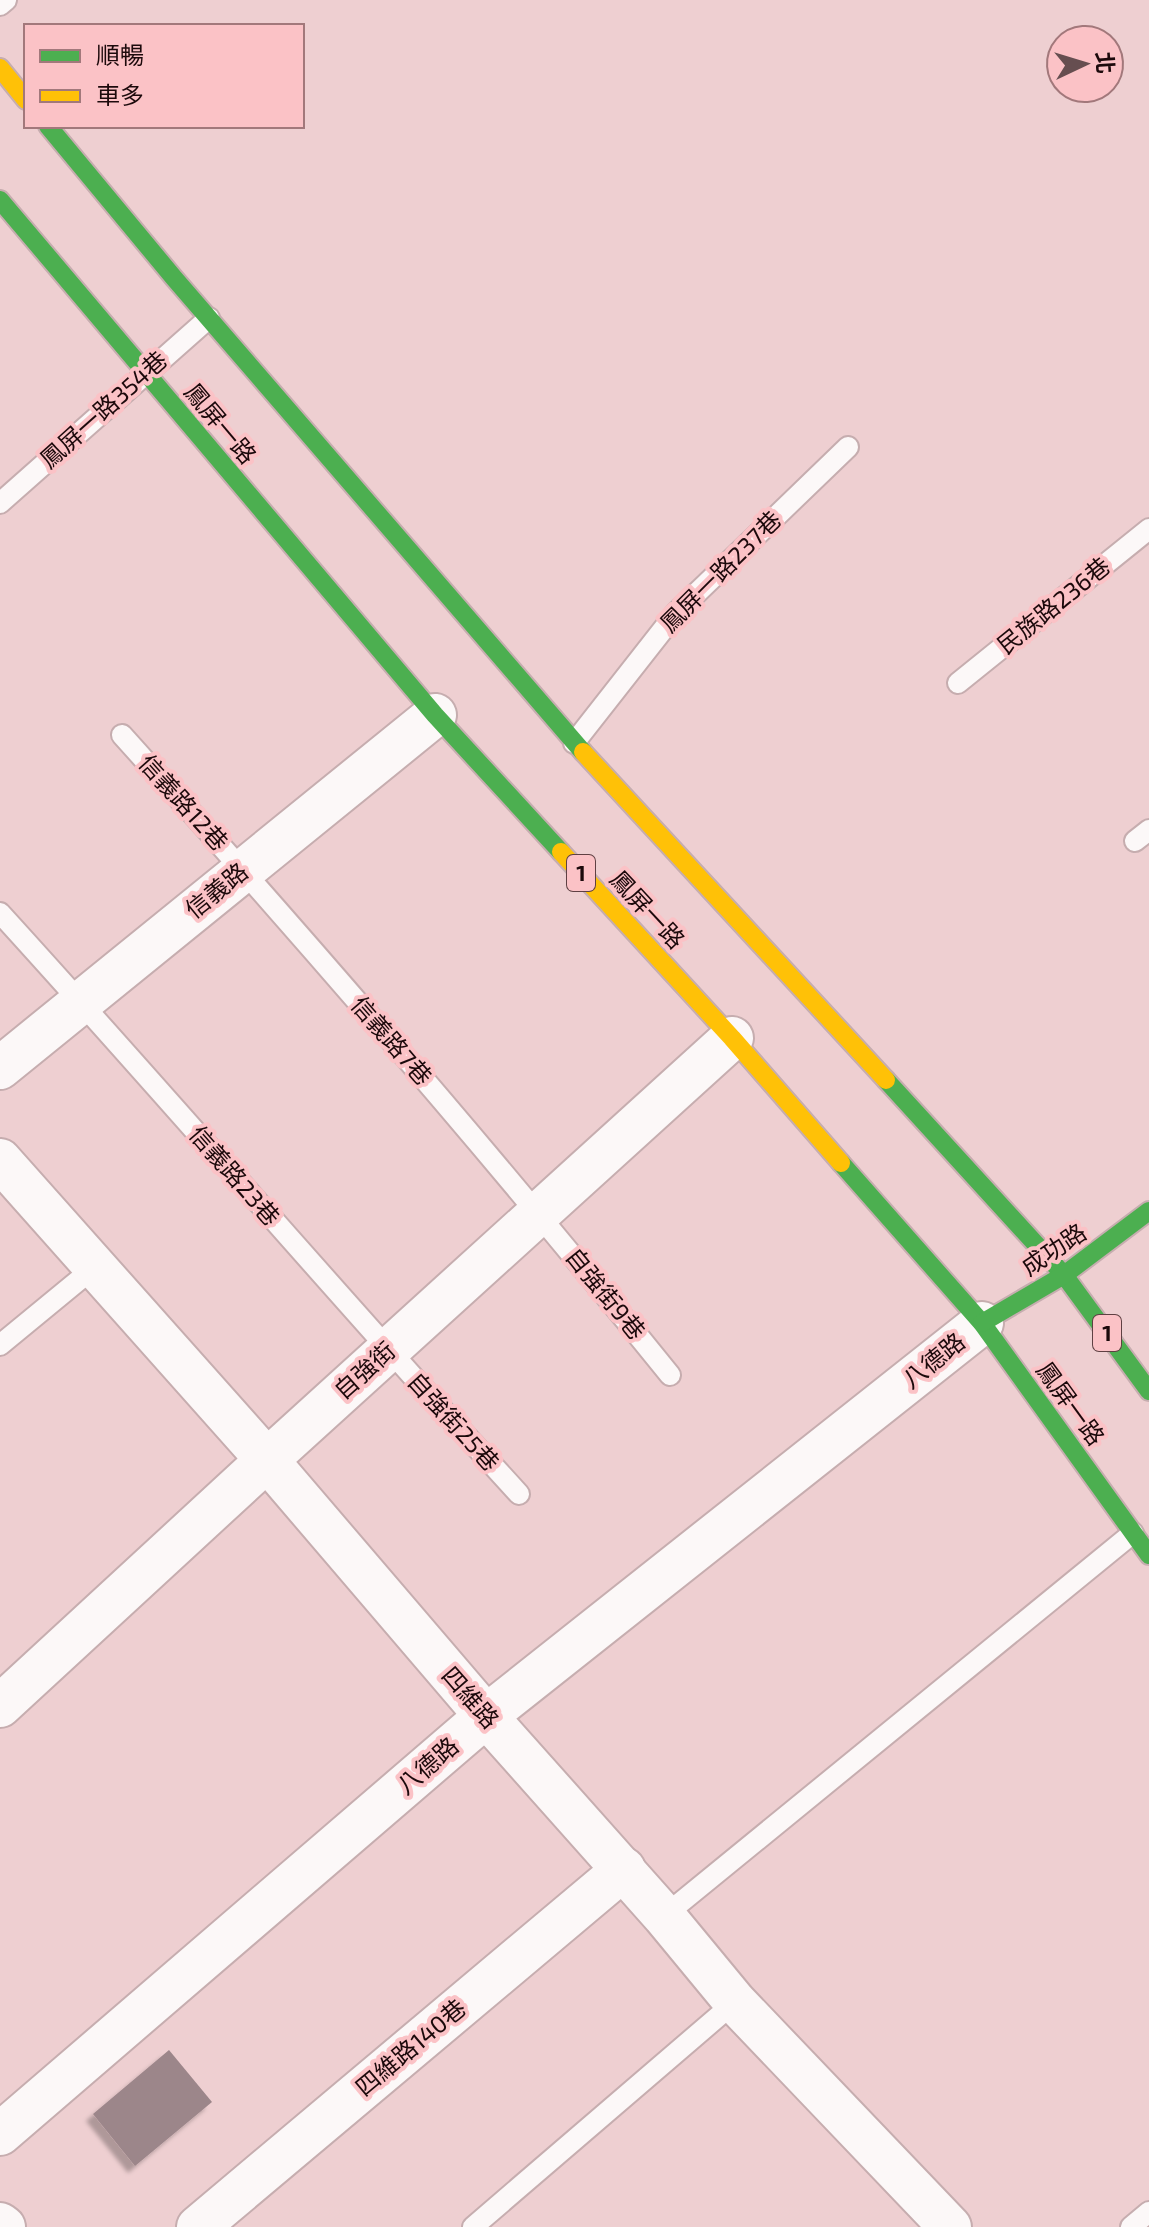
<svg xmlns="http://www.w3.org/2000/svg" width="1149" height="2227" font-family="'Exo 2','Noto Sans TC',sans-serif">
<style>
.building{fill:#9c868a;filter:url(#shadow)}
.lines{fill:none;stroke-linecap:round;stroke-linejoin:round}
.lane-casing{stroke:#c6adaf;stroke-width:24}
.street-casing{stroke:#c6adaf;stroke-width:46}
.fast-casing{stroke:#c6adaf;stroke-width:22}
.slow-casing{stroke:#c6adaf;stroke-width:22}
.lane{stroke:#fcf8f8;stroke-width:20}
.street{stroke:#fcf8f8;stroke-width:42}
.fast{stroke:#4caf50;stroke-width:18}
.slow{stroke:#ffc107;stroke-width:18}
.labels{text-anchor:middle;stroke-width:8;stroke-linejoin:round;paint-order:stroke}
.shield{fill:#fbc2c6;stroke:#5f4043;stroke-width:2}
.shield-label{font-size:22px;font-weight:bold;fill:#1c090b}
.street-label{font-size:24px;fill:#1c090b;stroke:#fbc2c6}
</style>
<defs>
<filter id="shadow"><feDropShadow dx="-7" dy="7" stdDeviation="2" flood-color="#0004"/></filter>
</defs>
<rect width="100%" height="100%" fill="#eecfd1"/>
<polygon class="building" points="169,2050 212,2102 135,2166 93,2114"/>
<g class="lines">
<g class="lane-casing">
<g id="lane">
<polyline points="0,5 6,0"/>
<polyline points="0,503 209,318"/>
<polyline points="958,683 1149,529"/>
<path d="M122,735C310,944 494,1157 670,1375"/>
<polyline points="574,743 676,613 848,447"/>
<polyline points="1135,841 1149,830"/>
<path d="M0,913C175,1105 344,1303 519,1494"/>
<polyline points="0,1345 96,1266"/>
<polyline points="664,1916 1133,1533"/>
<polyline points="473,2227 735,2002"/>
<polyline points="1131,2227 1149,2212"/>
</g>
</g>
<g class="street-casing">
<g id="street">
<polyline points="0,1068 435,715"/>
<polyline points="0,1160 267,1460 486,1716 664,1916 735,2002 950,2227"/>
<polyline points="0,1706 267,1460 732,1038"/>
<polyline points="0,2134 486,1716 982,1323"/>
<polyline points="0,2224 4,2227"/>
<polyline points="198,2227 624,1869"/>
</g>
</g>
<g class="fast-casing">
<g id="fast">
<polyline points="48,126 174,278 583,752"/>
<polyline points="0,200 435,715 561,852"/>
<polyline points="886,1080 1064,1275 1149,1391"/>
<polyline points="841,1163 982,1323 1149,1555"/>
<polyline points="982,1323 1064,1275 1149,1211"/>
</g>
</g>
<g class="slow-casing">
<g id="slow">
<polyline points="0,68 26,100"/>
<polyline points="583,752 886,1080"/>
<polyline points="561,852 732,1038 841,1163"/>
</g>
</g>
<use href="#lane" class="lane"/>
<use href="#street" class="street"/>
<use href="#fast" class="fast"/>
<use href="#slow" class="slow"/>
</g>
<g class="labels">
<g class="shield">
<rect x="567" y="855" width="28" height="36" rx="6"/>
<rect x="1093" y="1315" width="28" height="36" rx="6"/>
</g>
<g class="shield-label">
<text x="581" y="881">1</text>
<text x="1107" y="1341">1</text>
</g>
<g class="street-label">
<text transform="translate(104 410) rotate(-42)" y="8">鳳屏一路354巷</text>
<text transform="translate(220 424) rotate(50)" y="8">鳳屏一路</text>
<text transform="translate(721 572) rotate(-45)" y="8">鳳屏一路237巷</text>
<text transform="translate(1054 606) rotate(-39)" y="8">民族路236巷</text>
<text transform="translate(183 803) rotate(48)" y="8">信義路12巷</text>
<text transform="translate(217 891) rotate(-39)" y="8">信義路</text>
<text transform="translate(647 910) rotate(47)" y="8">鳳屏一路</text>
<text transform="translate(391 1041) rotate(49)" y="8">信義路7巷</text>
<text transform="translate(234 1176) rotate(49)" y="8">信義路23巷</text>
<text transform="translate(1054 1250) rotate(-34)" y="8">成功路</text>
<text transform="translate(605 1294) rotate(51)" y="8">自強街9巷</text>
<text transform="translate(934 1361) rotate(-39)" y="8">八德路</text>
<text transform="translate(365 1371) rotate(-42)" y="8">自強街</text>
<text transform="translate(1070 1404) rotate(54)" y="8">鳳屏一路</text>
<text transform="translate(453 1422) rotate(48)" y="8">自強街25巷</text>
<text transform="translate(470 1698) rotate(49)" y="8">四維路</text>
<text transform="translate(428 1766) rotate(-41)" y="8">八德路</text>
<text transform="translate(411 2048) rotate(-40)" y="8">四維路140巷</text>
</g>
</g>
<rect x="24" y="24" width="280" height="104" fill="#fbc2c6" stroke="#a2787b" stroke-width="2"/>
<rect x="40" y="50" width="40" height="12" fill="#4caf50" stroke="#a2787b" stroke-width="2"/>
<text x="96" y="64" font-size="24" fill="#1c090b">順暢</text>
<rect x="40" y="90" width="40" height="12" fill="#ffc107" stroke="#a2787b" stroke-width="2"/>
<text x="96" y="104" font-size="24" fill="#1c090b">車多</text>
<g transform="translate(1085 64) rotate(86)"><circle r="38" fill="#fbc2c6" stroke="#a2787b" stroke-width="2"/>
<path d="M0-6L14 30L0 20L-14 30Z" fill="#664e50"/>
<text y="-12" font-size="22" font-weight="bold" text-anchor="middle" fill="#1c090b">北</text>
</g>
</svg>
